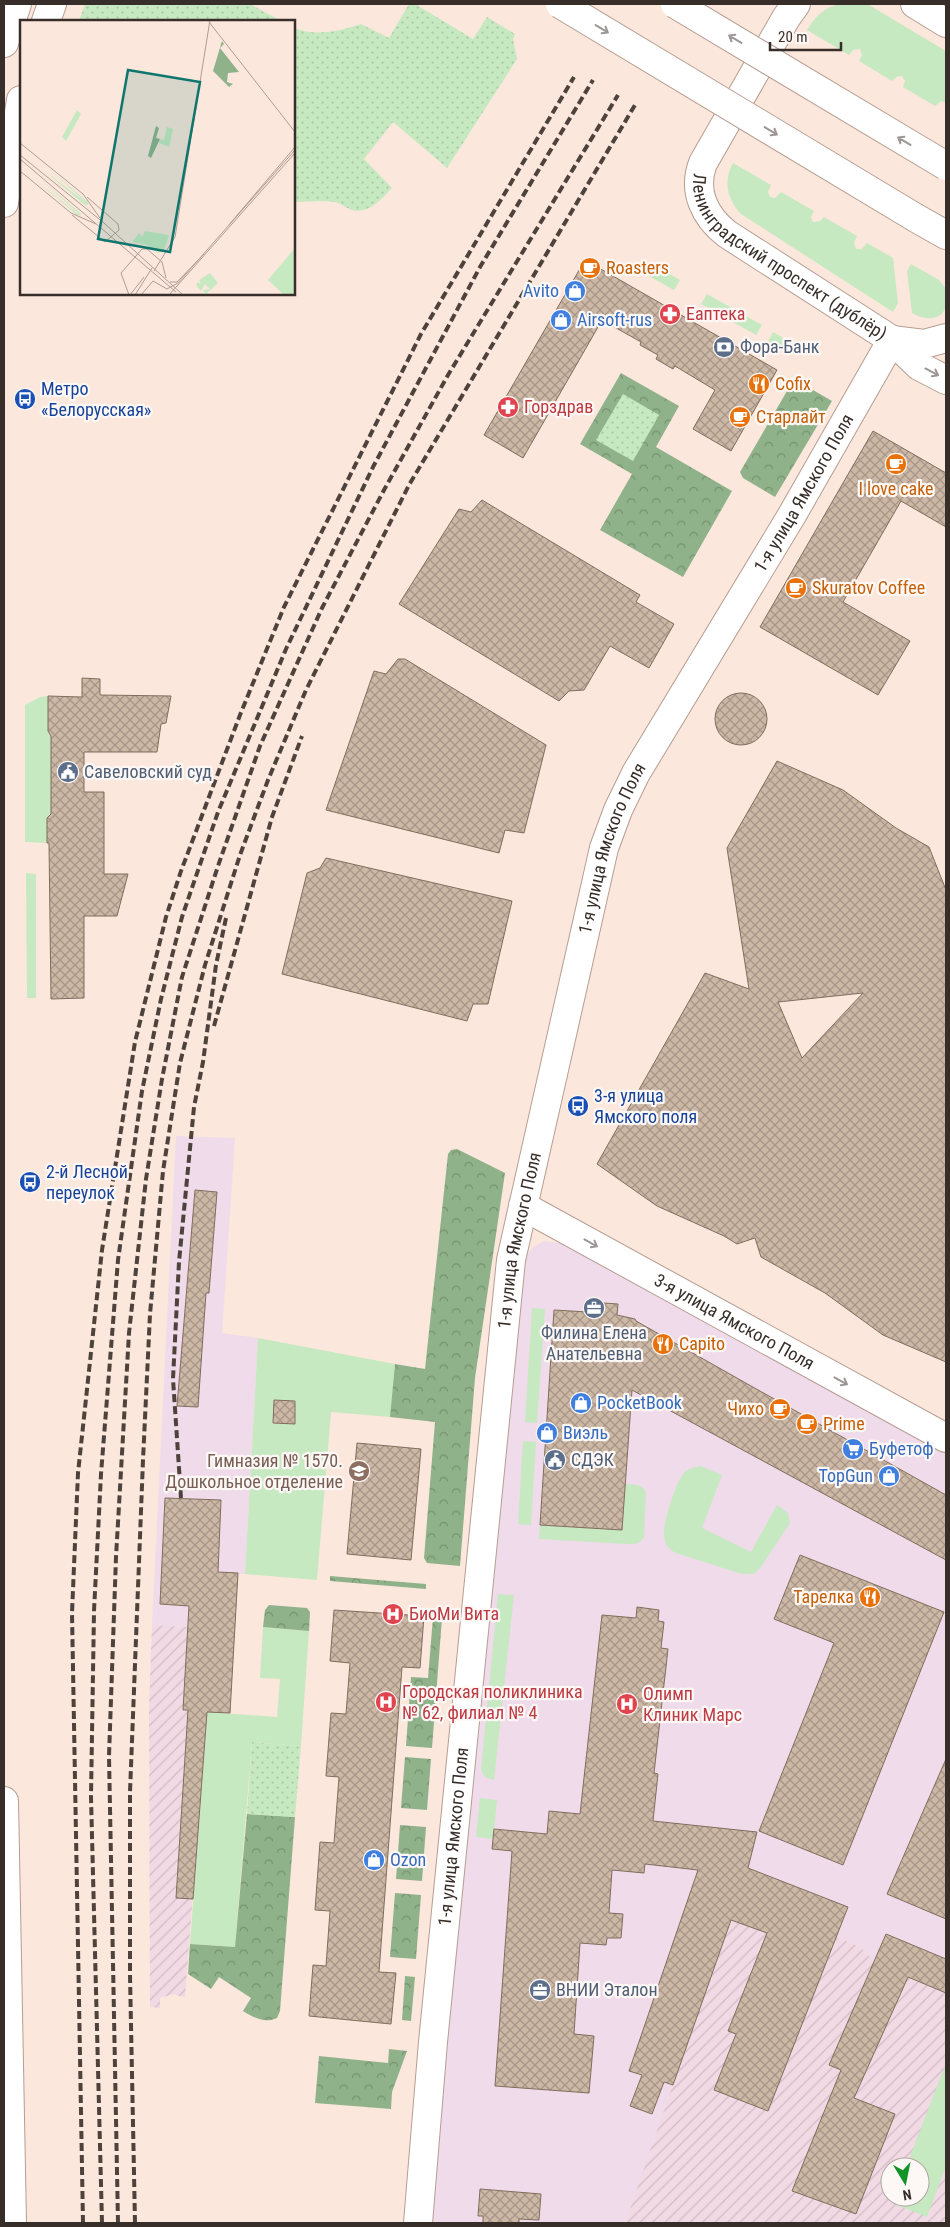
<svg xmlns="http://www.w3.org/2000/svg" width="950" height="2227" font-family="'Roboto Condensed',sans-serif">
<style>
.commercial{fill:#efdbea}
.industrial{fill:url(#industrial-furrows);fill-rule:evenodd}
.green{fill:#c6e9c1}
.forest{fill:url(#forest-crowns)}
.park{fill:url(#park-dots)}
.building{fill:url(#building-cross-hatch);stroke:#816d5d;fill-rule:evenodd}
.lines{fill:none;stroke-linecap:round;stroke-linejoin:round}
.street-casing{stroke:#b69d91;stroke-width:30}
.secondary-casing{stroke:#b69d91;stroke-width:30}
.primary-casing{stroke:#b69d91;stroke-width:30}
.street{stroke:#fff;stroke-width:28}
.secondary{stroke:#fff;stroke-width:28}
.primary{stroke:#fff;stroke-width:28}
.rail{stroke:#4d423c;stroke-width:4;stroke-dasharray:8 4;stroke-linecap:butt}
.primary-bridge-casing{stroke:#b69d91;stroke-width:30;stroke-linecap:butt}
.primary-bridge{stroke:#fff;stroke-width:28}
.oneway{stroke:#9c9694}
.labels{text-anchor:middle;stroke-width:4.5;stroke-linejoin:round;paint-order:stroke}
.street-label{font-size:18px;fill:#382e29;stroke:#fdf8f5}
.food-label{font-size:18px;fill:#c56008;stroke:#fdf8f5;text-anchor:start}
.shop-label{font-size:18px;fill:#366cbe;stroke:#fdf8f5;text-anchor:start}
.health-label{font-size:18px;fill:#be3a42;stroke:#fdf8f5;text-anchor:start}
.service-label{font-size:18px;fill:#4e5e75;stroke:#fdf8f5;text-anchor:start}
.transit-label{font-size:18px;fill:#164399;stroke:#fdf8f5;text-anchor:start}
.education-label{font-size:18px;fill:#785e54;stroke:#fdf8f5;text-anchor:end}
.inset-road{fill:none;stroke:#ae9d94;stroke-width:1}
.view{fill:#0f766e;fill-opacity:0.15;stroke:#0f766e;stroke-width:2.5}
.inset-edge{fill:none;stroke:#382e29;stroke-width:2.5}
</style>
<defs>
<pattern id="industrial-furrows" width="10" height="10" patternUnits="userSpaceOnUse" patternTransform="scale(1.25)"><rect width="10" height="10" fill="#f2dae5"/><path d="M-1 1l2-2M0 10L10 0M9 11l2-2" fill="none" stroke="#d0bbc4"/></pattern>
<pattern id="forest-crowns" width="20" height="18" patternUnits="userSpaceOnUse" patternTransform="scale(1.25)"><rect width="20" height="18" fill="#8fb28a"/><path d="M2 6a3 3 0 1 1 6 0M12 15a3 3 0 1 1 6 0" fill="none" stroke="#769171"/></pattern>
<pattern id="park-dots" width="8" height="8" patternUnits="userSpaceOnUse" patternTransform="scale(1.25)"><rect width="8" height="8" fill="#c6e9c1"/><path d="M2 2h.1M6 6h.1" fill="none" stroke="#abc8a6" stroke-width="1.8" stroke-linecap="round"/></pattern>
<pattern id="building-cross-hatch" width="8" height="8" patternUnits="userSpaceOnUse" patternTransform="scale(1.25)"><rect width="8" height="8" fill="#cdb8a6"/><path d="M0 0l8 8M0 8l8-8" fill="none" stroke="#a79687"/></pattern>
</defs>
<rect width="100%" height="100%" fill="#fce7dc"/>
<g class="commercial">
<polygon points="176,1136 235,1138 222,1333 258,1338 245,1574 238,1574 235,1630 152,1625"/>
<polygon points="544,1241 567,1244 946,1454 946,1959 887,1934 875,1962 860,1947 836,1937 662,2120 625,2223 431,2223 442,2064 525,1258 532,1248"/>
</g>
<g class="industrial">
<polygon points="152,1625 235,1630 230,1713 207,1712 185,1998 174,1994 160,1998 160,2008 150,2007 149,1708"/>
<path d="M746,1875L836,1937L860,1947L875,1962L886,1934L946,1959V2223H625ZM890,2167H920V2197H890Z"/>
</g>
<g class="green">
<path d="M840,4L869,5L946,51V103L941,101L935,106L903,87L905,81L902,76H898L892,81L859,61L862,55L860,49L853,50L849,55L807,30C815,17 824,7 840,4Z"/>
<path d="M733,163L771,185L768,192L770,197L775,198L781,192L814,211L811,217L813,222L820,221L824,217L857,236L854,243L856,249H862L867,243L893,258L898,303L893,312L741,214C727,199 723,181 733,163Z"/>
<polygon points="653,264 680,280 674,290 647,275"/>
<path d="M911,264L939,280L946,289C946,294 947,300 946,305C943,322 923,320 912,313L907,271Z"/>
<polygon points="707,294 762,325 756,335 701,304"/>
<polygon points="773,332 788,341 783,351 768,342"/>
<polygon points="48,696 48,731 51,736 51,814 47,819 47,843 25,842 25,705 40,697"/>
<polygon points="26,873 36,874 36,998 27,998"/>
<polygon points="532,1308 545,1309 537,1423 525,1422"/>
<polygon points="258,1338 395,1364 390,1417 331,1412 317,1580 245,1574"/>
<polygon points="523,1441 536,1442 531,1525 518,1524"/>
<path d="M701,1466L722,1475L702,1528L751,1552L777,1505L788,1513L790,1523L761,1567L754,1574H742L676,1553C667,1549 665,1543 664,1534C663,1523 677,1477 686,1471C690,1468 696,1467 701,1466Z"/>
<path d="M625,1484C634,1485 642,1483 646,1493L644,1537C640,1544 635,1544 627,1544L539,1539L540,1525L622,1530Z"/>
<polygon points="498,1594 514,1595 494,1780 485,1777 481,1770"/>
<polygon points="263,1627 309,1631 301,1746 252,1742 235,1947 190,1944 207,1712 277,1717 280,1679 260,1678"/>
<polygon points="480,1798 497,1800 493,1839 476,1837"/>
<polygon points="946,2063 946,2166 927,2217 892,2203 894,2197 920,2197 920,2167 906,2167"/>
</g>
<g class="forest">
<polygon points="621,373 679,406 656,447 732,491 683,577 600,530 632,474 580,444"/>
<polygon points="794,379 832,401 775,497 743,478 740,472"/>
<polygon points="457,1149 505,1173 475,1378 460,1566 427,1563 424,1558 435,1422 390,1417 395,1364 425,1369 448,1154 451,1150"/>
<polygon points="330,1576 426,1584 426,1589 330,1581"/>
<polygon points="269,1605 307,1608 310,1612 309,1631 263,1627 265,1610"/>
<polygon points="433,1617 442,1618 432,1748 406,1746 411,1677 428,1678"/>
<polygon points="405,1757 431,1759 427,1810 401,1808"/>
<path d="M247,1814L295,1817L280,2011L277,2018C264,2024 253,2017 243,2011L251,1998L219,1977L211,1989L188,1974L190,1944L235,1947Z"/>
<polygon points="400,1825 426,1827 422,1881 396,1879"/>
<polygon points="395,1893 421,1895 416,1959 390,1957"/>
<polygon points="405,1976 415,1977 411,2021 402,2020"/>
<polygon points="389,2049 407,2051 392,2092 391,2109 315,2103 319,2056 388,2063"/>
</g>
<g class="park">
<polygon points="85,4 250,4 281,21 79,21"/>
<path d="M409,4H415L473,39L487,17L515,34L513,39L517,59L447,168L393,122L364,159L392,188C381,199 370,214 352,210C346,208 341,203 334,202C321,200 307,202 294,202V28C317,37 339,31 361,24L389,38Z"/>
<polygon points="623,394 659,415 633,461 596,440"/>
<polygon points="252,1742 301,1746 295,1817 247,1814"/>
</g>
<g class="building">
<polygon points="585,260 777,370 731,451 693,429 715,390 675,366 673,369 656,359 658,355 640,345 641,342 602,320 523,458 484,435"/>
<polygon points="873,431 946,473 946,527 901,501 843,602 910,641 878,695 760,627"/>
<polygon points="482,500 640,595 636,602 674,624 649,668 610,646 584,690 569,691 559,701 399,604 459,509 471,512"/>
<polygon points="398,659 405,659 546,745 524,833 505,830 499,853 326,810 374,671 386,674"/>
<polygon points="82,678 100,679 100,695 171,696 166,723 161,724 157,752 84,752 84,792 104,792 104,874 128,874 117,916 84,916 84,998 51,999 49,843 47,843 47,818 51,814 51,736 48,731 48,696 82,697"/>
<circle cx="741" cy="719" r="26"/>
<path d="M777,761L843,790L896,828L929,847L946,890V1362L883,1335L825,1293L761,1257L755,1238L737,1244L724,1236L657,1206L597,1164L705,973L749,989L727,848ZM863,993L802,1058L778,1002Z"/>
<polygon points="326,858 512,901 488,1004 473,1004 467,1021 282,974 307,873 320,868"/>
<polygon points="195,1190 217,1192 209,1293 206,1293 198,1407 177,1406"/>
<polygon points="589,1302 618,1304 617,1315 635,1319 636,1321 751,1386 946,1495 946,1560 632,1390 622,1530 540,1525 554,1310 588,1312"/>
<polygon points="274,1400 295,1401 295,1424 273,1423"/>
<polygon points="357,1443 421,1449 411,1560 347,1554"/>
<polygon points="165,1498 221,1500 218,1572 238,1573 230,1713 207,1712 193,1899 176,1898 188,1710 183,1710 189,1606 160,1604"/>
<polygon points="800,1555 944,1612 843,1865 759,1831 834,1643 774,1619"/>
<polygon points="637,1607 659,1610 658,1621 664,1622 661,1648 668,1649 654,1773 658,1774 653,1821 757,1832 748,1868 848,1907 768,2111 714,2090 736,2034 728,2031 767,1933 731,1920 673,2085 664,2082 652,2114 630,2106 642,2075 629,2071 698,1870 645,1864 644,1873 612,1870 609,1913 623,1914 621,1938 607,1938 606,1945 580,1943 574,2034 594,2036 589,2093 495,2086 512,1851 492,1849 494,1829 547,1834 549,1811 580,1814 602,1615 636,1618"/>
<polygon points="334,1610 424,1616 420,1668 402,1667 379,1972 396,1973 391,2024 309,2016 313,1965 326,1966 330,1911 315,1910 320,1842 334,1843 339,1777 326,1776 331,1713 346,1714 350,1663 330,1661"/>
<polygon points="946,1759 946,1919 887,1894"/>
<polygon points="886,1934 946,1959 946,1993 908,1977 854,2098 895,2114 856,2214 792,2191 841,2070 829,2065"/>
<polygon points="480,2189 541,2194 539,2220 519,2219 519,2223 483,2223 483,2216 478,2216"/>
</g>
<g class="lines">
<g class="street-casing">
<g id="street">
<path id="s1" d="M523,1206L946,1438"/>
<path id="s2" d="M418,2223L433,2042L511,1260L604,848L618,810L636,773L792,515L892,340"/>
</g>
</g>
<g class="secondary-casing">
<g id="secondary">
<path id="s3" d="M796,4L786,18L703,163C692,191 705,217 727,234L892,340L919,366L946,380"/>
<polyline points="915,4 946,23"/>
<polyline points="46,21 52,4"/>
<polyline points="4,43 17,4"/>
<polyline points="4,203 21,100"/>
<polyline points="892,340 924,344 946,338"/>
<polyline points="4,1801 12,2223"/>
</g>
</g>
<g class="primary-casing">
<polyline id="primary" points="916,218 946,235"/>
</g>
<use href="#street" class="street"/>
<use href="#secondary" class="secondary"/>
<use href="#primary" class="primary"/>
<g class="rail">
<polyline points="214,1026 272,817 302,736"/>
<polyline points="181,1498 173,1379 179,1262 194,1107 203,1062 216,965 226,918"/>
<polyline points="83,2223 72,1613 78,1473 102,1250 135,1042 166,917 181,871 240,715 284,607 421,334 574,77"/>
<polyline points="102,2223 91,1797 94,1611 101,1474 118,1260 142,1091 161,999 182,917 218,812 286,649 373,467 480,267 593,80"/>
<polyline points="118,2223 109,1756 116,1557 129,1333 146,1179 162,1079 182,977 218,866 260,746 322,608 384,490 448,375 618,95"/>
<polyline points="135,2223 130,1975 130,1792 143,1460 150,1314 163,1171 180,1063 205,965 240,855 268,780 306,690 409,485 635,105"/>
</g>
<g class="primary-bridge-casing">
<g id="primary-bridge">
<polyline points="560,4 916,218"/>
<polyline points="675,4 946,166"/>
</g>
</g>
<use href="#primary-bridge" class="primary-bridge"/>
</g>
<defs><path id="oneway-shaft" d="M-6 0H5M1.5-3L5.5 0L1.5 3" fill="none" stroke-width="1.6" stroke-linecap="round" stroke-linejoin="round" transform="scale(1.25)"/></defs>
<g class="oneway">
<use href="#oneway-shaft" transform="translate(602 29) rotate(31)"/>
<use href="#oneway-shaft" transform="translate(735 39) rotate(-149)"/>
<use href="#oneway-shaft" transform="translate(771 131) rotate(31)"/>
<use href="#oneway-shaft" transform="translate(904 141) rotate(-149)"/>
<use href="#oneway-shaft" transform="translate(932 372) rotate(28)"/>
<use href="#oneway-shaft" transform="translate(591 1243) rotate(29)"/>
<use href="#oneway-shaft" transform="translate(841 1381) rotate(29)"/>
</g>
<defs>
<g id="cafe-disc" transform="scale(1.125)"><circle r="9.5" fill="#e8710a" stroke="#fdf8f5"/><path d="M-5.5-4.5H6V0H3Q3 3.5 0 3.5H-2.5Q-5.5 3.5-5.5 0ZM3-3.2v2h1.7v-2ZM-6 4.5H4V6H-6Z" fill="#fff"/></g>
<g id="shop-disc" transform="scale(1.125)"><circle r="9.5" fill="#3f7fe0" stroke="#fdf8f5"/><path d="M-5-2.5h2.3a2.7 3.5 0 0 1 5.4 0H5L5.5 6h-11ZM-1.5-2.5h3a1.5 2.3 0 0 0-3 0Z" fill="#fff"/></g>
<g id="pharmacy-disc" transform="scale(1.125)"><circle r="9.5" fill="#e0444e" stroke="#fdf8f5"/><path d="M-2-6h4v4h4v4h-4v4h-4v-4h-4v-4h4Z" fill="#fff"/></g>
<g id="bank-disc" transform="scale(1.125)"><circle r="9.5" fill="#5c6f8a" stroke="#fdf8f5"/><path d="M-6-4H6V4H-6ZM0-2.3a2.3 2.3 0 1 0 0 4.6a2.3 2.3 0 1 0 0-4.6Z" fill="#fff"/></g>
<g id="restaurant-disc" transform="scale(1.125)"><circle r="9.5" fill="#e8710a" stroke="#fdf8f5"/><path d="M-5-6h1v4h1v-4h1v4h1v-4h1v5L-1.5 .5V6h-2V.5L-5-1ZM5-6V6H3V1.5H1.5Q1.5-4 5-6Z" fill="#fff"/></g>
<g id="bus-disc" transform="scale(1.125)"><circle r="9.5" fill="#1a4fb4" stroke="#fdf8f5"/><path d="M-5-6H5V4H4V6H2V4H-2V6H-4V4H-5ZM-3.5-4V0h7V-4ZM-3.5 1.2v1.5H-2V1.2ZM2 1.2v1.5H3.5V1.2Z" fill="#fff"/></g>
<g id="civic-disc" transform="scale(1.125)"><circle r="9.5" fill="#5c6f8a" stroke="#fdf8f5"/><path d="M-.6-6.5H3V-4.5H.6V-3L4-1V1h2V6H-6V1h2V-1L-.6-3ZM-1.2 2.5V6h2.4V2.5Z" fill="#fff"/></g>
<g id="office-disc" transform="scale(1.125)"><circle r="9.5" fill="#5c6f8a" stroke="#fdf8f5"/><path d="M-6-3h4V-5.5h4V-3h4V5H-6ZM-1-4.5V-3h2v-1.5ZM-6 0V1H6V0Z" fill="#fff"/></g>
<g id="supermarket-disc" transform="scale(1.125)"><circle r="9.5" fill="#3f7fe0" stroke="#fdf8f5"/><path d="M-6-5.5h2.5l.6 2H6L4.5 2H-2.5L-4.4-4H-6ZM-1.5 3.2a1.3 1.3 0 1 0 .1 0ZM3 3.2a1.3 1.3 0 1 0 .1 0Z" fill="#fff"/></g>
<g id="school-disc" transform="scale(1.125)"><circle r="9.5" fill="#8d6e63" stroke="#fdf8f5"/><path d="M0-5L7-2L0 1L-7-2ZM-4 1L0 2.5L4 1V4Q0 6-4 4Z" fill="#fff"/></g>
<g id="hospital-disc" transform="scale(1.125)"><circle r="9.5" fill="#e0444e" stroke="#fdf8f5"/><path d="M-5-5h3v3.5h4V-5h3V5h-3V1.5h-4V5h-3Z" fill="#fff"/></g>
</defs>
<g fill-rule="evenodd">
<use href="#cafe-disc" x="590" y="268"/>
<use href="#shop-disc" x="575" y="291"/>
<use href="#pharmacy-disc" x="670" y="314"/>
<use href="#shop-disc" x="561" y="320"/>
<use href="#bank-disc" x="724" y="347"/>
<use href="#restaurant-disc" x="759" y="384"/>
<use href="#bus-disc" x="25" y="399"/>
<use href="#pharmacy-disc" x="508" y="407"/>
<use href="#cafe-disc" x="740" y="417"/>
<use href="#cafe-disc" x="896" y="464"/>
<use href="#cafe-disc" x="796" y="588"/>
<use href="#civic-disc" x="68" y="772"/>
<use href="#bus-disc" x="578" y="1106"/>
<use href="#bus-disc" x="30" y="1182"/>
<use href="#office-disc" x="594" y="1308"/>
<use href="#restaurant-disc" x="663" y="1344"/>
<use href="#shop-disc" x="581" y="1403"/>
<use href="#cafe-disc" x="780" y="1409"/>
<use href="#cafe-disc" x="807" y="1424"/>
<use href="#shop-disc" x="547" y="1433"/>
<use href="#supermarket-disc" x="853" y="1449"/>
<use href="#civic-disc" x="555" y="1460"/>
<use href="#school-disc" x="359" y="1471"/>
<use href="#shop-disc" x="889" y="1476"/>
<use href="#restaurant-disc" x="870" y="1597"/>
<use href="#hospital-disc" x="393" y="1614"/>
<use href="#hospital-disc" x="386" y="1702"/>
<use href="#hospital-disc" x="627" y="1704"/>
<use href="#shop-disc" x="374" y="1860"/>
<use href="#office-disc" x="540" y="1990"/>
</g>
<g class="labels">
<g class="street-label">
<text dy="6" stroke="none"><textPath href="#s3" startOffset="324">Ленинградский проспект (дублёр)</textPath></text>
<text dy="6" stroke="none"><textPath href="#s2" startOffset="1798">1-я улица Ямского Поля</textPath></text>
<text dy="6" stroke="none"><textPath href="#s2" startOffset="1392">1-я улица Ямского Поля</textPath></text>
<text dy="6" stroke="none"><textPath href="#s2" startOffset="988">1-я улица Ямского Поля</textPath></text>
<text dy="6" stroke="none"><textPath href="#s1" startOffset="241">3-я улица Ямского Поля</textPath></text>
<text dy="6" stroke="none"><textPath href="#s2" startOffset="388">1-я улица Ямского Поля</textPath></text>
</g>
<g class="food-label">
<text x="606" y="274">Roasters</text>
<text x="775" y="390">Cofix</text>
<text x="756" y="423">Старлайт</text>
<text x="896" y="495" text-anchor="middle">I love cake</text>
<text x="812" y="594">Skuratov Coffee</text>
<text x="679" y="1350">Capito</text>
<text x="764" y="1415" text-anchor="end">Чихо</text>
<text x="823" y="1430">Prime</text>
<text x="854" y="1603" text-anchor="end">Тарелка</text>
</g>
<g class="shop-label">
<text x="559" y="297" text-anchor="end">Avito</text>
<text x="577" y="326">Airsoft-rus</text>
<text x="597" y="1409">PocketBook</text>
<text x="563" y="1439">Виэль</text>
<text x="869" y="1455">Буфетоф</text>
<text x="873" y="1482" text-anchor="end">TopGun</text>
<text x="390" y="1866">Ozon</text>
</g>
<g class="health-label">
<text x="686" y="320">Еаптека</text>
<text x="524" y="413">Горздрав</text>
<text x="409" y="1620">БиоМи Вита</text>
<text x="402" y="1698">Городская поликлиника<tspan x="402" dy="21">№ 62, филиал № 4</tspan></text>
<text x="643" y="1700">Олимп<tspan x="643" dy="21">Клиник Марс</tspan></text>
</g>
<g class="service-label">
<text x="740" y="353">Фора-Банк</text>
<text x="84" y="778">Савеловский cуд</text>
<text x="594" y="1339" text-anchor="middle">Филина Елена<tspan x="594" dy="21">Анательевна</tspan></text>
<text x="571" y="1466">СДЭК</text>
<text x="556" y="1996">ВНИИ Эталон</text>
</g>
<g class="transit-label">
<text x="41" y="395">Метро<tspan x="41" dy="21">«Белорусская»</tspan></text>
<text x="594" y="1102">3-я улица<tspan x="594" dy="21">Ямского поля</tspan></text>
<text x="46" y="1178">2-й Лесной<tspan x="46" dy="21">переулок</tspan></text>
</g>
<g class="education-label">
<text x="343" y="1467">Гимназия № 1570.<tspan x="343" dy="21">Дошкольное отделение</tspan></text>
</g>
</g>
<g transform="translate(20 20)">
<rect width="275" height="275" fill="#fce7dc"/>
<path d="M57,90L61,94L46,121L42,117ZM147,107L153,109L149,127L139,123L140,119L144,120ZM25,146L68,182V185H65L22,149L68,184ZM16,155L61,194V195H57L13,158L58,194L60,195ZM190,253L198,263L186,274L183,270L190,269L185,264L181,271L176,265L178,262L181,264L179,260Z" fill="#c6e9c1"/>
<path d="M202,21L204,24L200,28L219,52L208,53L207,62L213,64L209,67L193,51ZM136,106L139,108L136,118L140,119L131,138L128,136Z" fill="#8fb28a"/>
<path d="M125,211L149,215L144,231L138,233L127,225L112,222L119,213L122,217ZM275,228V275H264L248,260Z" fill="#c6e9c1"/>
<path class="inset-road" d="M189,2L275,112M0,123L63,174L80,198M0,135L84,203L163,275M0,139L156,272M0,151L51,193L76,204M52,195L85,222L99,210L98,204L67,177M208,206L275,127M142,242L146,258M134,251L155,217L190,0M150,262H157L184,234M109,275L101,253L122,229H127L142,242M110,275L124,257M115,275L132,248M121,275L133,261L147,269L158,263L275,130M149,275L275,133"/>
<path class="view" d="M108,50L180,62L150,232L78,219Z"/>
<rect width="275" height="275" class="inset-edge"/>
</g>
<rect width="950" height="2227" fill="none" stroke="#382e29" stroke-width="10"/>
<g transform="translate(905 2182) rotate(170)"><circle r="24" fill="#fdf8f5" stroke="#aea7a3"/>
<path d="M0-4L9 19L0 12L-9 19Z" fill="#119326"/>
<text y="-8" font-size="14" font-weight="bold" text-anchor="middle" fill="#382e29">N</text>
</g>
<path d="M770 42v8h71v-8" fill="none" stroke="#382e29" stroke-width="2.5"/>
<text x="778" y="42" font-size="15" fill="#382e29" stroke="#fdf8f5" stroke-width="4" paint-order="stroke">20 m</text>
</svg>
